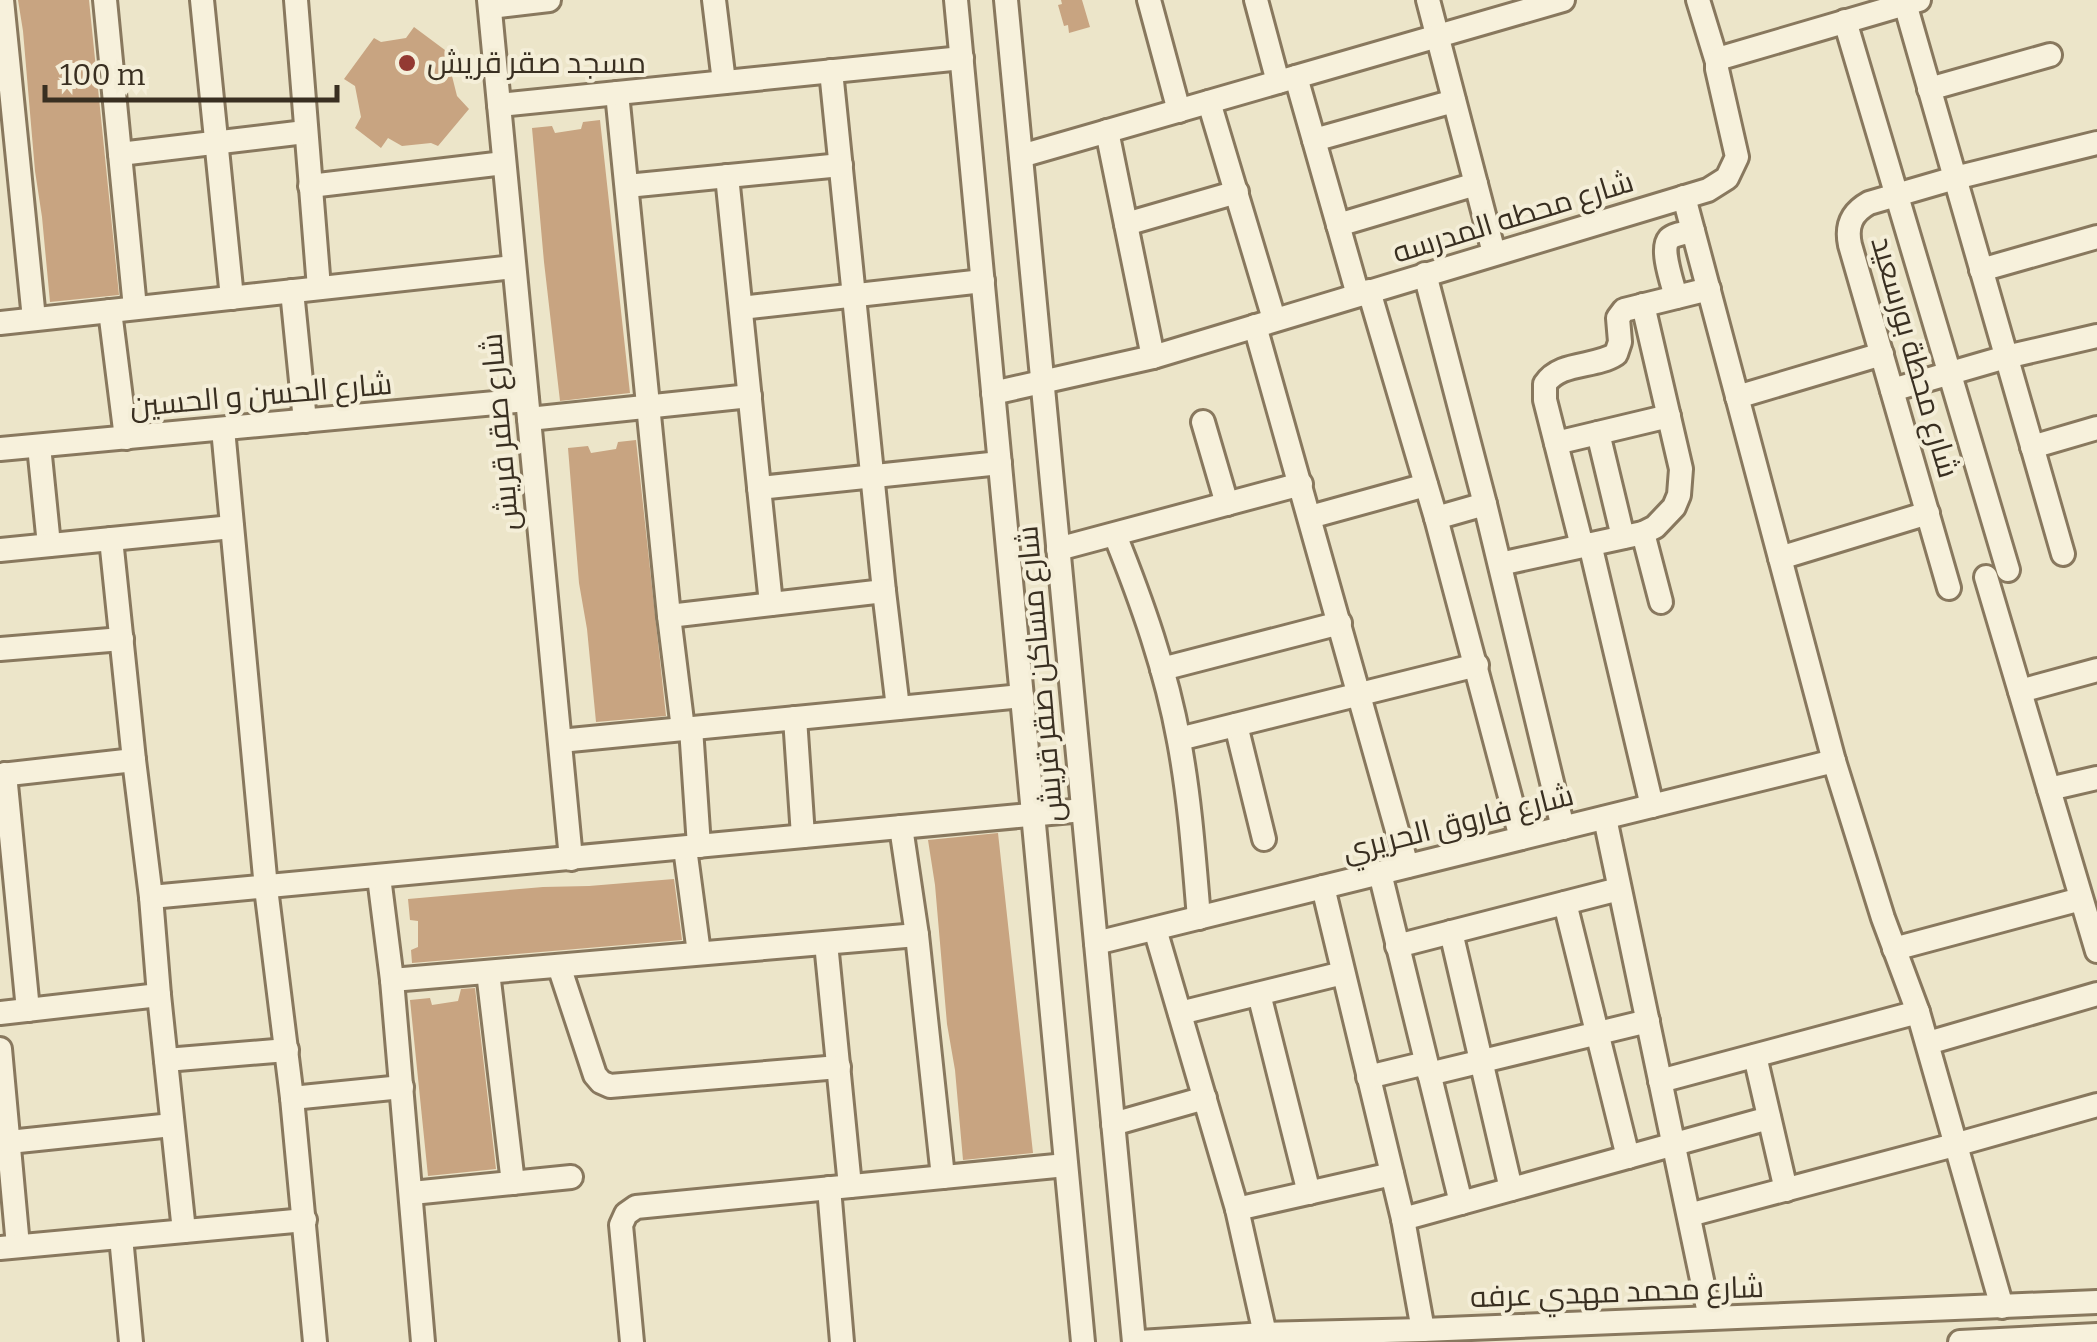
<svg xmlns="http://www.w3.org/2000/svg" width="2097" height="1342" font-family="Bitter,Cairo,serif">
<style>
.building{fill:#c8a481}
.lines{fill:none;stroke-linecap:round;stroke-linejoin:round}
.minor-casing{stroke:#88785e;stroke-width:28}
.minor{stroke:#f7f1dc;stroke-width:22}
.poi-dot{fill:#933932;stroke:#f4eed8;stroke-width:4}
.labels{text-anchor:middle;stroke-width:8;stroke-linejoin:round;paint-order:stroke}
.poi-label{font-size:30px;fill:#392f21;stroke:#f4eed8;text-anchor:start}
.street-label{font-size:30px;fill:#392f21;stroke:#f4eed8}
</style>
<rect width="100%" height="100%" fill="#ece5c9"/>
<g class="building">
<polygon points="18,0 89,0 119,295 50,302 42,217 35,171 23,31"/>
<polygon points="1061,0 1082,0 1090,27 1069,33 1068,25 1064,26 1058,5 1062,4"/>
<polygon points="414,27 457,59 450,68 457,96 469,109 438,146 431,143 402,146 388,138 381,148 355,128 361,117 355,86 344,79 374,38 381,42 406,38"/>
<polygon points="600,120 630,393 560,401 544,262 532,128 552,126 555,133 581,129 583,122"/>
<polygon points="636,440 666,716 596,722 587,629 579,583 568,448 588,446 591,453 616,449 618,442"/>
<polygon points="998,833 1033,1153 963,1160 955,1070 947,1024 935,885 928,840"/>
<polygon points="674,879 682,940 412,963 411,950 418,947 418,921 410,920 408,899 543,887 589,886"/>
<polygon points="475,988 496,1169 428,1176 410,1000 430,998 432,1005 458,1001 461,989"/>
</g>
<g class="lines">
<g class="minor-casing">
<g id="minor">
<polyline points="2,0 34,319"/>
<polyline points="105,0 135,308"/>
<polyline points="202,0 232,298"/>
<polyline points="296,0 319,288"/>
<polyline points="489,0 571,859"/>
<polyline points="714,0 724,82"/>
<polyline points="956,0 1083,1342"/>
<polyline points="1006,0 1134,1342"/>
<polyline points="1149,0 1179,111"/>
<polyline points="1256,0 1278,82"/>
<polyline points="1428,0 1494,253"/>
<polyline points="1698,0 1717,62"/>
<polyline points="1904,0 2063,554"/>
<polyline points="490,7 549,0"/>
<polyline points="1845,21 2008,570"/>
<polyline points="831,71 884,591 898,708"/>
<polyline points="1296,77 1358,295"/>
<polyline points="1929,89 2050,55"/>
<polyline points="617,93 669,616 683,729"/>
<polyline points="1209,102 1274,319"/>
<polyline points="499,105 962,58"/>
<polyline points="1107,131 1153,357"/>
<polyline points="1314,140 1454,101"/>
<polyline points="120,154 305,132"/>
<polyline points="1021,156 1563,0"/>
<polyline points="727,176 771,604"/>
<polyline points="310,186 504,163"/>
<polyline points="627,186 841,165"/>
<polyline points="1684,197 1834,761 1883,918 1918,1012 2002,1307"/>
<polyline points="1126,224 1237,192"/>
<polyline points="1338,225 1476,184"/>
<polyline points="1981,270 2097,237"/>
<polyline points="1425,274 1485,504 1563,828"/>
<polyline points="292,291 305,421"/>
<polyline points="1369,291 1436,518 1521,838"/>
<path d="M1676,297C1673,285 1660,249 1669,239C1674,234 1686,233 1693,231"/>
<polyline points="741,308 983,281"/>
<polyline points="110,311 126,438"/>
<polyline points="0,323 514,267"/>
<polyline points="1255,326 1407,866"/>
<polyline points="1892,390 2006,357 2097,336"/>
<polyline points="993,393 1153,357 1708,190 1727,178 1737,157 1717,69 1717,62 1721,58 1919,0"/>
<polyline points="1737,397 1882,354"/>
<polyline points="529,419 750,396"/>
<polyline points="1203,422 1227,504"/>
<polyline points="223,429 266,888 292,1098 315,1342"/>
<polyline points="1598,433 1623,537"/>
<polyline points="1556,443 1669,416"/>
<polyline points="39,446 49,545"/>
<polyline points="2032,447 2097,428"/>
<polyline points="0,449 527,400"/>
<polyline points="759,488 1000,463"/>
<polyline points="1310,517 1426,485"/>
<polyline points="1436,518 1485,504"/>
<polyline points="1643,533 1661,602"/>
<path d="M1115,535C1142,602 1166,670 1179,741C1190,800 1194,859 1199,918"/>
<polyline points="111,539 134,760 151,897 159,995 184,1231"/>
<polyline points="1590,544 1652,806"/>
<path d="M1582,546L1545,400V384C1560,361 1595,368 1616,354L1620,342L1618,318L1624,310L1709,289"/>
<polyline points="1058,549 1301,484"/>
<polyline points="0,550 232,527"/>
<polyline points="1780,558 1928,513"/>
<polyline points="1500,564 1643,533 1655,527 1674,507 1679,495 1681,469 1643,305"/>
<polyline points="1986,577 2097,951"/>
<path d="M1949,588L1850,245C1846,226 1851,213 1869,203L1955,178L2097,143"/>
<polyline points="669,616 884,591"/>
<polyline points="0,649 122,639"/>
<polyline points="1162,669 1340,623"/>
<polyline points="2020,691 2097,670"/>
<polyline points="795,718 803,836"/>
<polyline points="1236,725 1264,839"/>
<polyline points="691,728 699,846"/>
<polyline points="1179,739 1477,665"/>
<polyline points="560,741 1022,696"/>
<polyline points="5,774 28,1010"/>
<polyline points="0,775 134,760"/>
<polyline points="2049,789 2097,778"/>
<polyline points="1605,818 1710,1318"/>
<polyline points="901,827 917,935 943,1177"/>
<polyline points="685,848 699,953"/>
<polyline points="1380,873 1461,1203"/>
<polyline points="379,877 392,980 423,1342"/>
<polyline points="1323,887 1403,1219 1423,1330"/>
<polyline points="151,897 1083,810"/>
<polyline points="1565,903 1628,1157"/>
<polyline points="1155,929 1237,1209 1265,1334 1269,1342"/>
<polyline points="1451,932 1511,1189"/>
<polyline points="826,943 850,1186"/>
<polyline points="1096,943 1834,761"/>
<polyline points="1397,946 1619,889"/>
<polyline points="1894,949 2081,899"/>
<polyline points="559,966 595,1075 601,1082 610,1086 839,1067"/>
<polyline points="488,972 513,1183"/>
<polyline points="392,980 917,935"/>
<polyline points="1259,994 1309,1193"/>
<polyline points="0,1013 159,995"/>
<polyline points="1180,1013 1343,973"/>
<polyline points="1928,1043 2097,994"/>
<polyline points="0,1049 18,1246"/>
<polyline points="1755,1056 1786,1190"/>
<polyline points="166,1060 287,1050"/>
<polyline points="1429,1074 1648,1021"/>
<polyline points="1368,1077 1426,1063"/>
<polyline points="1660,1081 1918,1012"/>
<polyline points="292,1098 402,1087"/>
<polyline points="1113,1124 1205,1098"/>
<polyline points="9,1142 172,1125"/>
<polyline points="829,1188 842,1342"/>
<polyline points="412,1193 571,1177"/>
<polyline points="1237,1209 1392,1174"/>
<polyline points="1689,1215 1958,1144 2097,1105"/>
<polyline points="1403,1219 1769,1118"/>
<polyline points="121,1237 131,1342"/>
<polyline points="0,1248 305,1220"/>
<polyline points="632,1342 621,1225 626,1214 636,1207 1066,1165"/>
<polyline points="1140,1342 1265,1334 1423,1330 2097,1302"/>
<polyline points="1960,1342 2097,1335"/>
</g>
</g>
<use href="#minor" class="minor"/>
</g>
<circle class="poi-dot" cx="407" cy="63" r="10"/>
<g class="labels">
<g class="poi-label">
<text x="427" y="73">مسجد صقر قريش</text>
</g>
<g class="street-label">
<text transform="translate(1513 217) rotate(-17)" y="10">شارع محطه المدرسه</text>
<text transform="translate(1915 357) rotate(74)" y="10">شارع محطة بورسعيد</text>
<text transform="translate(261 395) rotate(-5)" y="10">شارع الحسن و الحسين</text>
<text transform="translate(500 432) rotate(-95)" y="10">شارع صقر قريش</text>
<text transform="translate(1040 674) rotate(-95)" y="10">شارع مساكن صقر قريش</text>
<text transform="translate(1458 823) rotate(-14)" y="10">شارع فاروق الحريري</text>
<text transform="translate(1617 1292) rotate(-2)" y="10">شارع محمد مهدي عرفه</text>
</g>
</g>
<path d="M45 85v15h292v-15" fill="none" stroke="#392f21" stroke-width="5"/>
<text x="60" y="85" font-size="30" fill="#392f21" stroke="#f4eed8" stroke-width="8" paint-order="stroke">100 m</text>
</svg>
